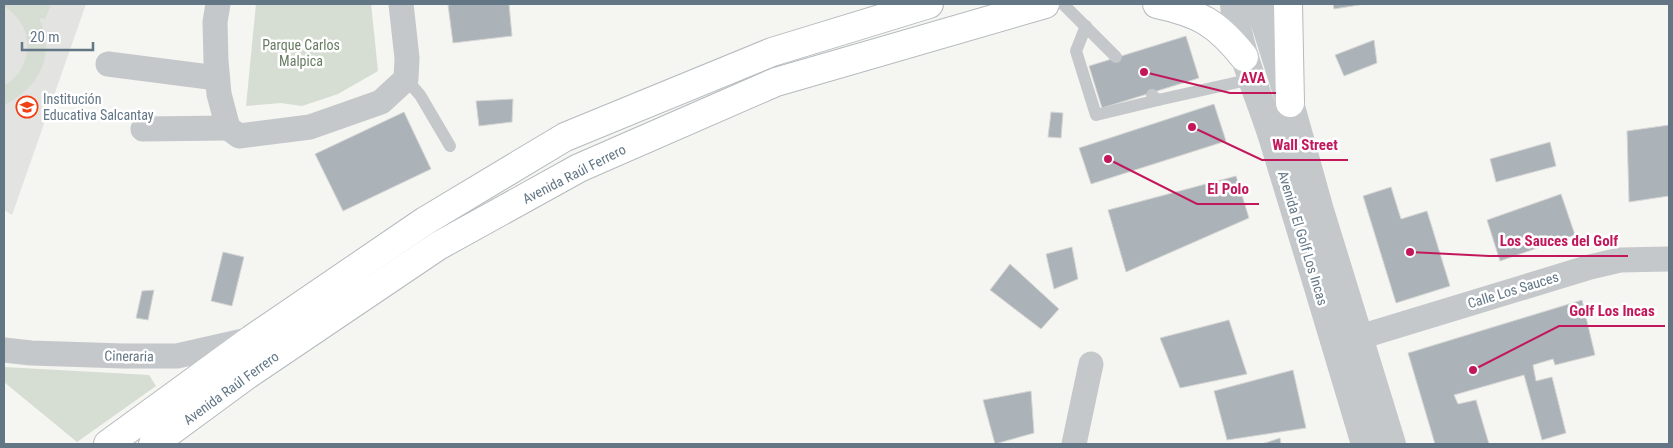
<svg xmlns="http://www.w3.org/2000/svg" width="1673" height="448" font-family="'Roboto Condensed',sans-serif">
<style>
.built{fill:#e3e4e2}
.green{fill:#d6ddd2}
.building{fill:#abb3b9;stroke:#d6d6d4}
.lines{fill:none;stroke-linecap:round;stroke-linejoin:round}
.secondary-casing{stroke:#b4babe;stroke-width:30}
.service{stroke:#c4c8cb;stroke-width:12}
.minor{stroke:#c4c8cb;stroke-width:25}
.tertiary{stroke:#c4c8cb;stroke-width:28}
.secondary{stroke:#fff;stroke-width:28}
.labels{text-anchor:middle;stroke-width:5;stroke-linejoin:round;paint-order:stroke}
.park-label{font-size:14px;fill:#677b61;stroke:#fff}
.poi-label{font-size:14px;fill:#627685;stroke:#fff;text-anchor:start}
.street-label{font-size:14px;fill:#627685;stroke:#fff}
.leader{fill:none;stroke:#c2185b;stroke-width:2}
.callout-dot{fill:#c2185b;stroke:#fff;stroke-width:2}
.callout-label{font-size:15px;text-anchor:middle;font-weight:bold;fill:#c2185b;stroke:#fff;stroke-width:5;stroke-linejoin:round;paint-order:stroke}
</style>
<rect width="100%" height="100%" fill="#f5f5f1"/>
<polygon class="built" points="4,4 86,4 12,215 4,210"/>
<g class="green">
<path d="M4,4H51L45,19L39,18C56,56 40,87 4,105V85C26,75 34,44 21,23C17,16 10,11 4,6Z"/>
<polygon points="256,4 371,4 378,71 338,94 302,106 281,103 246,106"/>
<polygon points="4,367 149,375 156,386 77,442 4,382"/>
</g>
<g class="building">
<polygon points="458,4 509,4 512,36 453,43 448,5"/>
<polygon points="1333,4 1365,4 1334,9"/>
<polygon points="1186,36 1199,78 1102,108 1089,66"/>
<polygon points="1374,40 1377,63 1344,76 1335,55"/>
<polygon points="513,99 512,122 479,126 476,101"/>
<polygon points="1214,104 1226,141 1091,184 1079,148"/>
<polygon points="404,112 431,169 343,211 315,154"/>
<polygon points="1051,112 1063,113 1061,138 1048,137"/>
<polygon points="1669,125 1669,196 1629,202 1627,131"/>
<polygon points="1550,142 1556,166 1496,182 1490,159"/>
<polygon points="1236,176 1249,218 1126,272 1108,210"/>
<polygon points="1391,187 1401,219 1427,211 1450,286 1396,303 1363,196"/>
<polygon points="1561,194 1575,235 1500,261 1487,220"/>
<polygon points="1072,247 1078,279 1054,289 1046,254"/>
<polygon points="223,252 244,257 232,306 211,301"/>
<polygon points="1010,264 1059,309 1041,329 990,290"/>
<polygon points="154,290 148,320 136,318 142,291"/>
<polygon points="1582,300 1595,355 1555,365 1553,359 1533,365 1536,381 1552,377 1566,433 1542,440 1524,375 1454,395 1458,404 1476,400 1489,444 1435,444 1408,353"/>
<polygon points="1229,320 1247,374 1180,388 1160,338"/>
<polygon points="1293,370 1306,428 1227,440 1214,391"/>
<polygon points="1031,391 1034,433 995,444 983,400"/>
<polygon points="1280,438 1281,444 1262,444"/>
</g>
<g class="lines">
<g class="secondary-casing">
<g id="secondary">
<path d="M1157,4C1199,13 1217,23 1244,57"/>
<polyline points="1288,4 1290,103"/>
<polyline points="108,444 252,339 425,221 565,137 772,52 929,4"/>
<polyline points="153,444 247,375 438,246 579,168 776,82 1045,4"/>
</g>
</g>
<g class="service">
<polyline points="1063,4 1116,57"/>
<polyline points="1086,26 1076,51 1096,115 1158,100"/>
<polyline points="406,79 420,95 450,146"/>
<polyline points="1152,95 1158,100 1252,79"/>
</g>
<g class="minor">
<polyline points="218,4 215,22 216,61 219,94 228,128 239,136 310,127 381,102 406,79 407,58 401,4"/>
<polyline points="108,64 217,78"/>
<polyline points="143,129 228,128"/>
<polyline points="1360,337 1590,267 1620,260 1669,259"/>
<polyline points="4,350 31,353 123,356 177,356 252,339"/>
<polyline points="1074,444 1091,364"/>
</g>
<g class="tertiary">
<path d="M1234,4C1238,53 1261,99 1275,146C1305,245 1336,345 1365,444"/>
<polyline points="1259,4 1290,103 1319,207 1392,444"/>
</g>
<use href="#secondary" class="secondary"/>
</g>
<defs>
<g id="school-ring" transform="scale(1.125)"><circle r="9.5" fill="#fff" stroke="#f14015" stroke-width="1.5"/><path d="M0-5L7-2L0 1L-7-2ZM-4 1L0 2.5L4 1V4Q0 6-4 4Z" fill="#f14015"/></g>
</defs>
<g fill-rule="evenodd">
<use href="#school-ring" x="27" y="107"/>
</g>
<g class="labels">
<g class="park-label">
<text x="301" y="50">Parque Carlos<tspan x="301" dy="16">Malpica</tspan></text>
</g>
<g class="poi-label">
<text x="43" y="104">Institución<tspan x="43" dy="16">Educativa Salcantay</tspan></text>
</g>
<g class="street-label">
<text transform="translate(574 174) rotate(-27)" y="5">Avenida Raúl Ferrero</text>
<text transform="translate(1303 238) rotate(73)" y="5">Avenida El Golf Los Incas</text>
<text transform="translate(1513 290) rotate(-17)" y="5">Calle Los Sauces</text>
<text transform="translate(129 356) rotate(1)" y="5">Cineraria</text>
<text transform="translate(231 388) rotate(-36)" y="5">Avenida Raúl Ferrero</text>
</g>
</g>
<path class="leader" d="M1144 72L1230 93H1276M1192 127L1262 160H1348M1108 159L1197 204H1259M1410 252L1489 256H1628M1473 370L1559 326H1665"/>
<g class="callout-dot">
<circle cx="1144" cy="72" r="5"/>
<circle cx="1192" cy="127" r="5"/>
<circle cx="1108" cy="159" r="5"/>
<circle cx="1410" cy="252" r="5"/>
<circle cx="1473" cy="370" r="5"/>
</g>
<g class="callout-label">
<text x="1253" y="83">AVA</text>
<text x="1305" y="150">Wall Street</text>
<text x="1228" y="194">El Polo</text>
<text x="1559" y="246">Los Sauces del Golf</text>
<text x="1612" y="316">Golf Los Incas</text>
</g>
<rect width="1673" height="448" fill="none" stroke="#627685" stroke-width="10"/>
<path d="M22 42v8h71v-8" fill="none" stroke="#627685" stroke-width="2.5"/>
<text x="30" y="42" font-size="15" fill="#627685" stroke="#ffffff" stroke-width="4" paint-order="stroke">20 m</text>
</svg>
